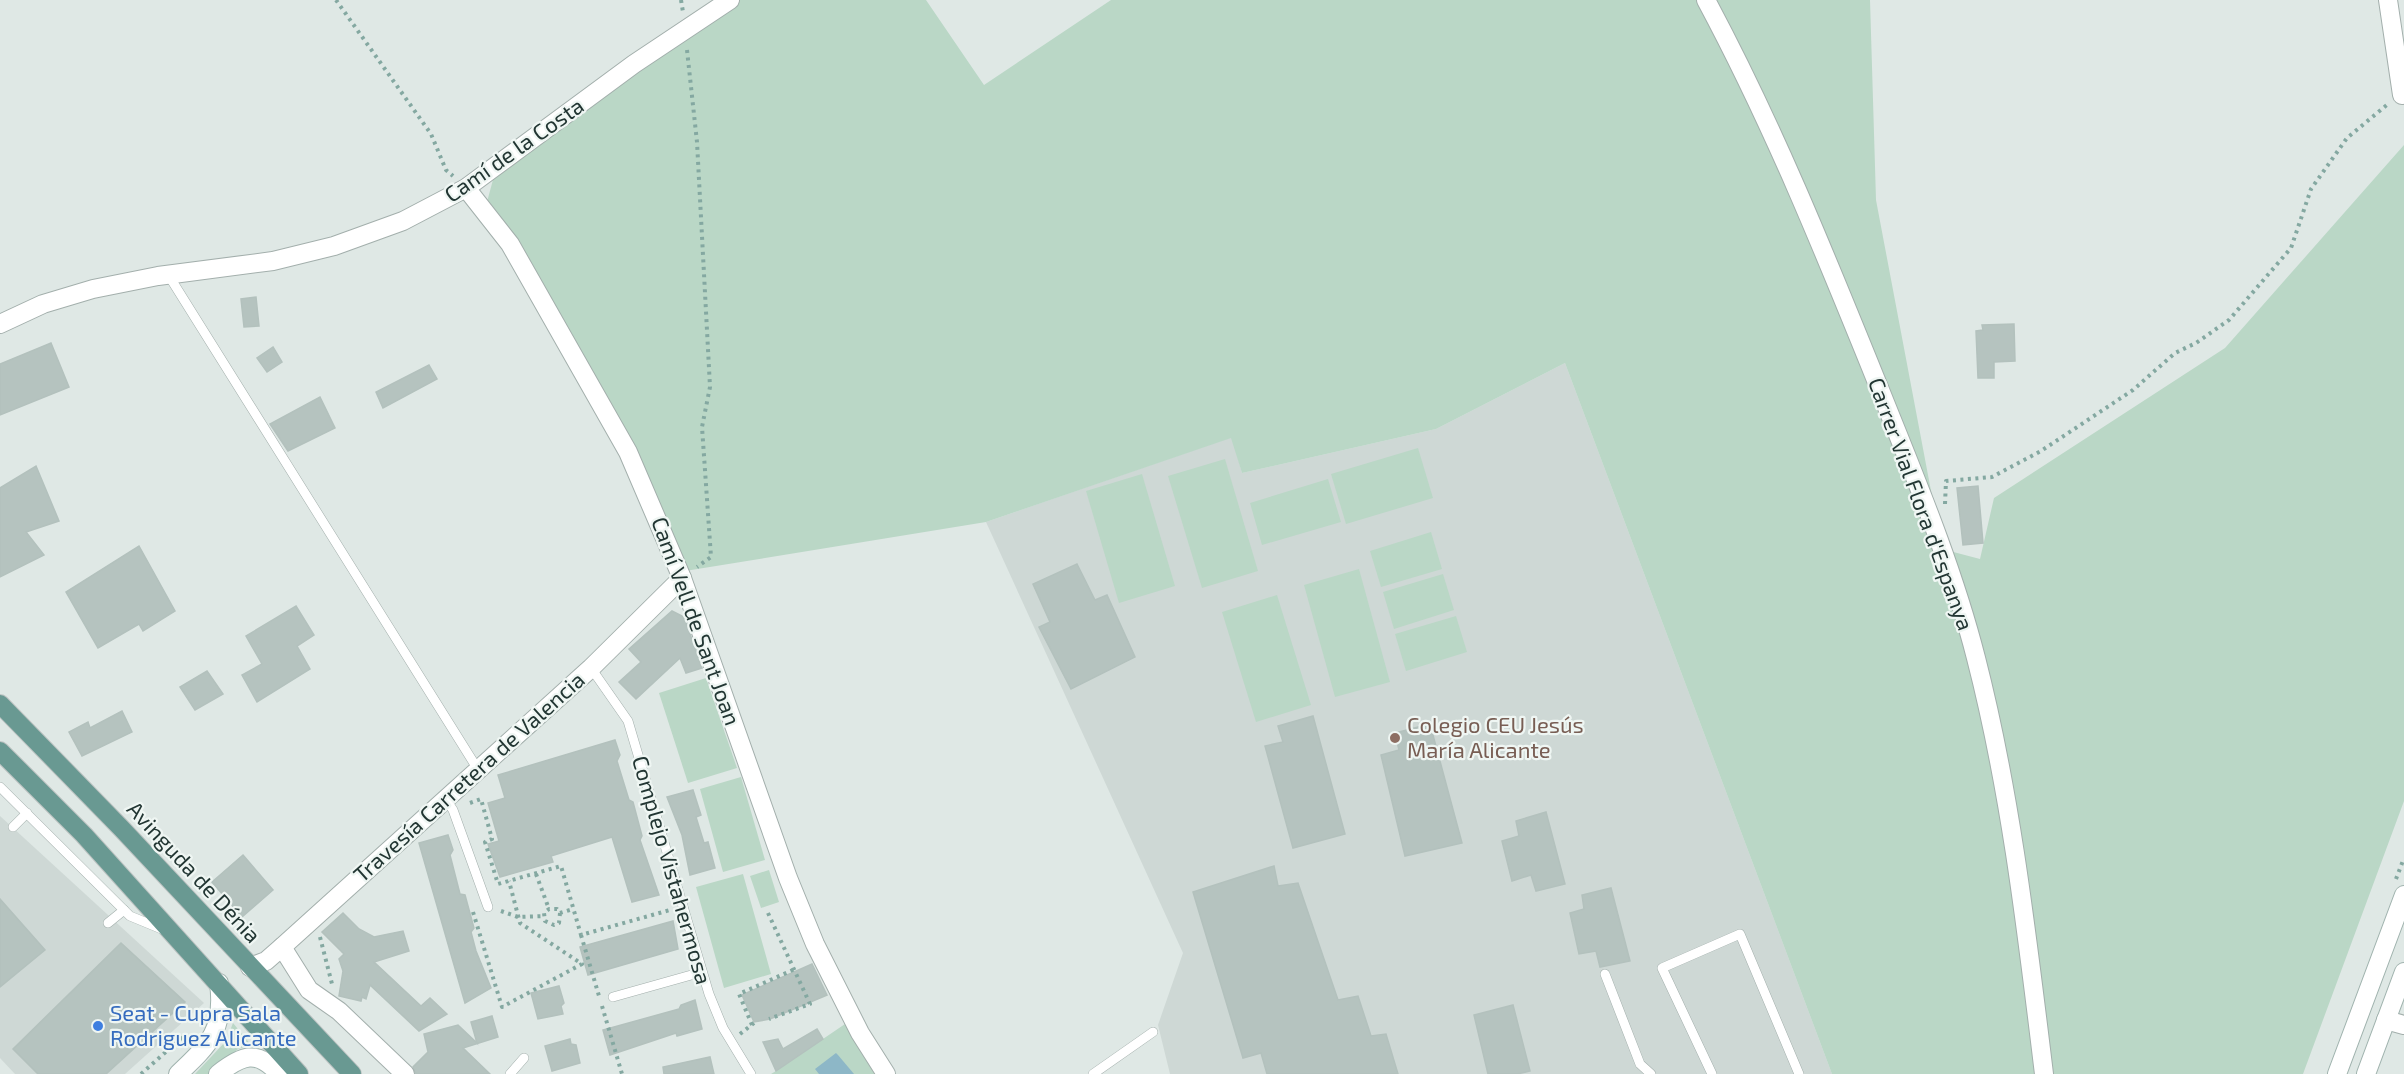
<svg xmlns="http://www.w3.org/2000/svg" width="2404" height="1074" font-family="'Exo 2',sans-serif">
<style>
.built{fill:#ced8d5}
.green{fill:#bad7c6}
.water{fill:#8db7c7}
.building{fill:#b5c3bf;stroke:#b3c1bd;stroke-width:1.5}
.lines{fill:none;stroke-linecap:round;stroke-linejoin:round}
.lane-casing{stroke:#a3afac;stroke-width:10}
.street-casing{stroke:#a3afac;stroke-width:20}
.secondary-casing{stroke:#a0b3ae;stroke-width:20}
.primary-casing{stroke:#bdc3c2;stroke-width:20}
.path{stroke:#84a8a1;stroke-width:4;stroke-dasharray:3 4.5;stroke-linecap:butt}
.lane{stroke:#fff;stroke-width:9}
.street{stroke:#fff;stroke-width:18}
.secondary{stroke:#fff;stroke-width:18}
.primary{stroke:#699992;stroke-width:18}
.education-dot{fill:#8d6e63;stroke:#eff6f3;stroke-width:2}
.shop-dot{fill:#3f7fe0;stroke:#eff6f3;stroke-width:2}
.labels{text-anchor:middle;stroke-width:4.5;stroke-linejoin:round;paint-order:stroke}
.street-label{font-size:22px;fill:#223633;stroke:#eff6f3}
.education-label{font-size:22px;fill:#785e54;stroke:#eff6f3;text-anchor:start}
.shop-label{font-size:22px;fill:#366cbe;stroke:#eff6f3;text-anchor:start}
</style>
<rect width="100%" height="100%" fill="#dfe8e5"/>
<g class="built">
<polygon points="1565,363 1832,1074 1170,1074 1158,1025 1183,953 986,522 1232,437 1242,473 1436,429"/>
<polygon points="0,816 204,1003 125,1074 15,1074 0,1058"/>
</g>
<g class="green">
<polygon points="740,0 926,0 984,85 1111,0 1870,0 1876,200 1942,549 1980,559 1994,498 2225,348 2404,145 2404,801 2303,1074 1832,1074 1565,363 1436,429 1242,473 1231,438 986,522 685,571 487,202 494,176 686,32"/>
<polygon points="1418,448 1433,498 1346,524 1331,474"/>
<polygon points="1225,459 1258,571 1202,588 1168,476"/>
<polygon points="1142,474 1175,586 1119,603 1086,491"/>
<polygon points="1328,479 1341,522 1262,545 1250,503"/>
<polygon points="1431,532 1442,569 1381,587 1370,551"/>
<polygon points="1359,569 1390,682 1335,697 1304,585"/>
<polygon points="1443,574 1454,610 1394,629 1383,592"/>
<polygon points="1277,595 1311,705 1256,722 1222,612"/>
<polygon points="1456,616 1467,652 1406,671 1395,634"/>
<polygon points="706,678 737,768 688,783 659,693"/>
<polygon points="741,777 765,860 723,872 700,789"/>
<polygon points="769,870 779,902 761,908 750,876"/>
<polygon points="743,874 771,974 724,988 696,887"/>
<polygon points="233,1023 251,1045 238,1049 211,1074 195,1074 226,1041"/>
<polygon points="845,1024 876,1074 771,1074 776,1071"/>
</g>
<polygon class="water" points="836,1053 838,1055 854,1074 819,1074 815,1069"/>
<g class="building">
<polygon points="256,297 259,326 244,327 241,299"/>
<polygon points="2014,324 2015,361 1994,362 1994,378 1978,378 1976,331 1983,330 1982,325"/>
<polygon points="51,343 69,387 0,415 0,364"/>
<polygon points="273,347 282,362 267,372 257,358"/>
<polygon points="429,365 437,379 383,408 376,392"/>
<polygon points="320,397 335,428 288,451 270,424"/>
<polygon points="36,466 59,521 26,532 44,555 0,577 0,488"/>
<polygon points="1978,486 1983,543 1963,545 1957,488"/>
<polygon points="139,546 175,611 143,631 139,624 98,648 66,592"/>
<polygon points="1077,564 1095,600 1107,595 1135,657 1071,689 1039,627 1050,622 1033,584"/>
<polygon points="296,606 314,635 297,646 310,669 257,702 242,675 262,664 246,636"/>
<polygon points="672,611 684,617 702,668 686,673 680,658 636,699 619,682 641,662 629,649"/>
<polygon points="207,671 223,694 195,710 180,687"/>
<polygon points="122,711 132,732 82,756 69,732 88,722 90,728"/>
<polygon points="1313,716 1345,834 1293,848 1265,746 1283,742 1278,726"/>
<polygon points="1430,724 1462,843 1405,856 1381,755 1399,750 1395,733"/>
<polygon points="615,740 620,755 617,761 629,800 633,802 642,836 640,840 659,895 632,902 612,837 551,856 553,862 500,877 488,844 499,841 488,803 505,798 498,775"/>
<polygon points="693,790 701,815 696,817 704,843 708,842 715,868 690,875 682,835 667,797"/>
<polygon points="1546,812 1565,884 1536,891 1531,875 1512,881 1502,841 1519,836 1516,821"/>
<polygon points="448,835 453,850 450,855 460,894 465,895 474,928 471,932 476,951 491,988 465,1003 419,843"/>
<polygon points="243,855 273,890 242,917 212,882"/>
<polygon points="1274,866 1278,886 1298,883 1338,1000 1358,996 1371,1036 1386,1034 1398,1074 1267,1074 1261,1053 1243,1058 1193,892"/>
<polygon points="1611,888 1630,961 1600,967 1596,951 1579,954 1570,913 1584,909 1582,895"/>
<polygon points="0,899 45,950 0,987"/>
<polygon points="343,913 359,929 374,937 403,931 409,951 374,962 421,1006 430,998 447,1014 419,1031 370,985 366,999 362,997 361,1001 339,996 343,971 339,959 344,954 322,932"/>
<polygon points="673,921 678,949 588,975 580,947"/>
<polygon points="121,943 185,1002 106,1074 38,1074 13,1049"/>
<polygon points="812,964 827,995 770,1019 754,1022 742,995"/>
<polygon points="559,986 564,1003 561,1006 563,1014 538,1019 531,993"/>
<polygon points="695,1000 702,1029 677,1036 676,1033 610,1055 603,1030 679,1009 681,1005"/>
<polygon points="1513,1005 1530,1071 1517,1074 1488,1074 1474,1015"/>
<polygon points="492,1016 498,1037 463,1048 490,1074 416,1074 413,1067 428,1052 424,1034 458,1025 477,1043 471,1022"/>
<polygon points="817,1029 823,1039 776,1071 763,1042 778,1039 783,1049"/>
<polygon points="570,1039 571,1044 576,1045 580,1063 552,1071 545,1046"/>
<polygon points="710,1057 714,1074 664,1074 663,1067"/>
</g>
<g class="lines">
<g class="lane-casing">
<g id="lane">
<polyline points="169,276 477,768"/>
<polyline points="591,668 628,721 709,994 723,1028 751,1074"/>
<polyline points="0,787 130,916 164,930"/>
<polyline points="445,798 453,810 488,907"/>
<polyline points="13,827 27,813"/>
<polyline points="108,923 124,910"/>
<polyline points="1605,974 1640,1064 1651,1074"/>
<polyline points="613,997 702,972"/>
<polyline points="510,1074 524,1058"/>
<polyline points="1093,1074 1153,1032"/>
<polyline points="1712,1074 1662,968 1740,934 1799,1074"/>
</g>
</g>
<g class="street-casing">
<g id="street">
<path d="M1706,0C1773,125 1825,254 1878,385C1914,475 1952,564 1976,658C2011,794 2027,935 2044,1074"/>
<polyline points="2388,0 2402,95"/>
<polyline points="466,188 510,244 628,452 682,578 788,878 815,944 860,1033 886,1074"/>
<polyline points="0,324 43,304 93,289 158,276 273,261 334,246 403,221 466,188 634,64 730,0"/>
<polyline points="282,947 309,990 339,1011 405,1074"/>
<polyline points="250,967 266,961 282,947 591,668 682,578"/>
<polyline points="2386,1020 2404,1025"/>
</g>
</g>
<g class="secondary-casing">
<g id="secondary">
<path d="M178,1074C210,1044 225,1029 219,983"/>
<path d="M218,1074C242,1055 257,1049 279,1074"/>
<polyline points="2337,1074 2404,895"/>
<polyline points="2366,1074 2404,972"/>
</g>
</g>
<g class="primary-casing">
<g id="primary">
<polyline points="0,704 122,829 352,1074"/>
<polyline points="0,751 84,835 299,1074"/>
</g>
</g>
<g class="path">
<polyline points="336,0 431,134 446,170 453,176"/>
<polyline points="681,0 683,12"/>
<polyline points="687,50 697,142 710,387 702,427 711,557 697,567"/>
<polyline points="1945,504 1946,481 1992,477 2041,451 2133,390 2175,353 2196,343 2229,320 2291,248 2311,189 2347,138 2388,104"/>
<polyline points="470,803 481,799 492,839 485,842 498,884 561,866 581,935 670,910"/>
<polyline points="536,874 549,909"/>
<polyline points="2396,879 2404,858"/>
<polyline points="501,911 518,917 544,916"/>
<polyline points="473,912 502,1007 582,964 520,923 509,881"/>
<polyline points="560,913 559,923 554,925 545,921 544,913 549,909 557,909 560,913 573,909"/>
<polyline points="768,913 810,1004 769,1019"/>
<polyline points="581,935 599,996"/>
<polyline points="320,937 332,984"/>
<polyline points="602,1006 622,1074"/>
<polyline points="752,1025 739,994 795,969"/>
<polyline points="740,1034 754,1023"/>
<polyline points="141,1074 185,1035 189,1040"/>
</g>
<use href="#lane" class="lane"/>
<use href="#street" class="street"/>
<use href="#secondary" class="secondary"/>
<use href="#primary" class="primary"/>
</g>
<circle class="education-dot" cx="1395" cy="738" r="6"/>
<circle class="shop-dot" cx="98" cy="1026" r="6"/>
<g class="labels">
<g class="street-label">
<text transform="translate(514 150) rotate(-35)" y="8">Camí de la Costa</text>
<text transform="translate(1921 504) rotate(70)" y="8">Carrer Vial Flora d'Espanya</text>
<text transform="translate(696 621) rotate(70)" y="8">Camí Vell de Sant Joan</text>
<text transform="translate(469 777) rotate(-42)" y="8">Travesía Carretera de Valencia</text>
<text transform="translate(672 870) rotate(74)" y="8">Complejo Vistahermosa</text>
<text transform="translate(194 872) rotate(47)" y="8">Avinguda de Dénia</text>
</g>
<g class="education-label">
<text x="1407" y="733">Colegio CEU Jesús<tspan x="1407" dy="25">María Alicante</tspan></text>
</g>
<g class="shop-label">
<text x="110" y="1021">Seat - Cupra Sala<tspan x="110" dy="25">Rodriguez Alicante</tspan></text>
</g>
</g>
</svg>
